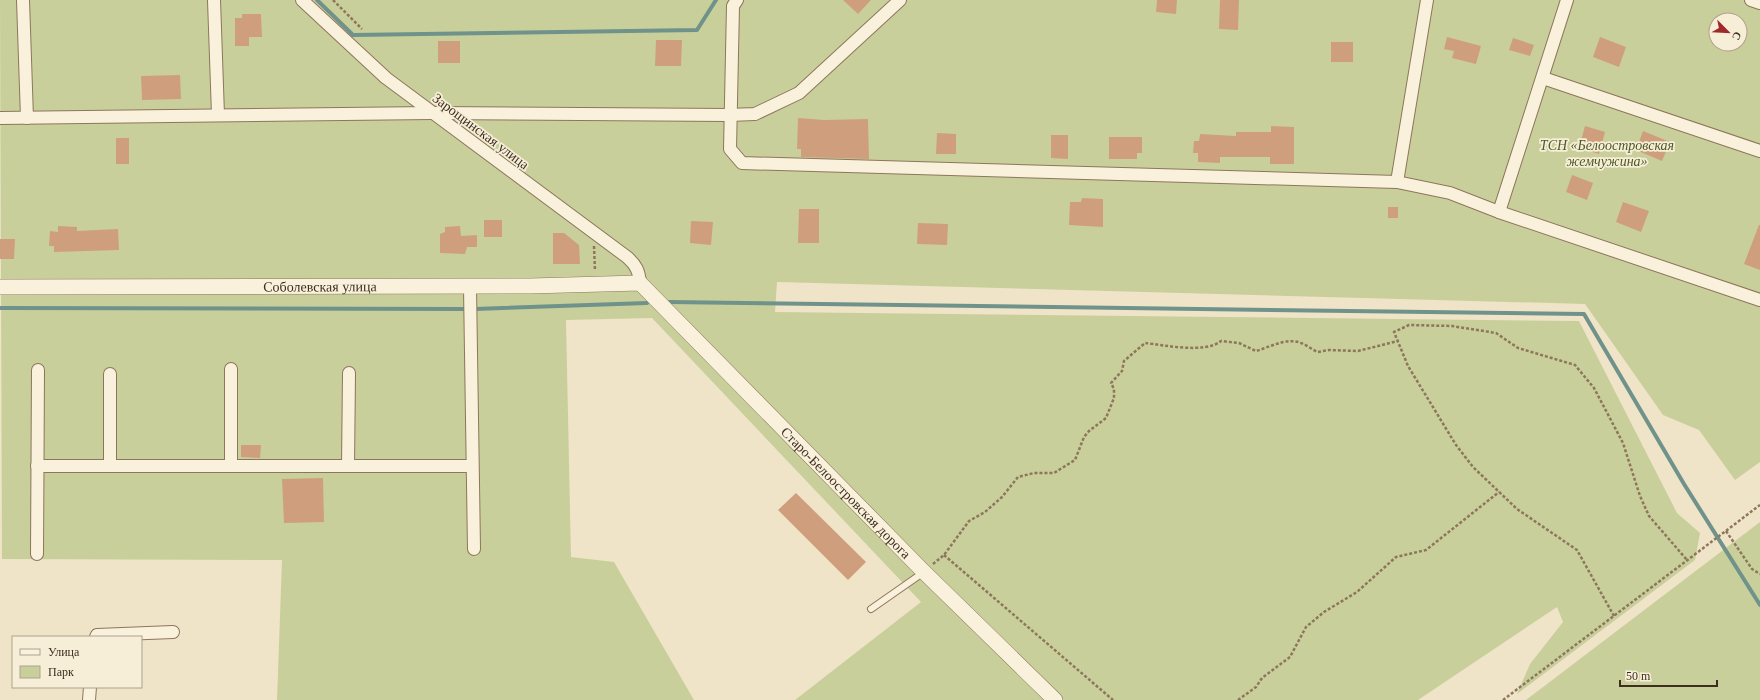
<svg xmlns="http://www.w3.org/2000/svg" width="1760" height="700" font-family="Georgia,serif">
<style>
.green{fill:#c9cf9b;fill-rule:evenodd}
.lines{fill:none;stroke-linecap:round;stroke-linejoin:round}
.stream{stroke:#6f938a;stroke-width:4}
.building{fill:#cf9f7d}
.service-casing{stroke:#8d765c;stroke-width:8}
.minor-casing{stroke:#8d765c;stroke-width:14}
.tertiary-casing{stroke:#8d765c;stroke-width:16}
.path{stroke:#8d765c;stroke-width:2.5;stroke-dasharray:3 2;stroke-linecap:butt}
.service{stroke:#faf1dc;stroke-width:6}
.minor{stroke:#faf1dc;stroke-width:12}
.tertiary{stroke:#faf1dc;stroke-width:15}
.labels{text-anchor:middle;stroke-width:3.5;stroke-linejoin:round;paint-order:stroke}
.street-label{font-size:14px;fill:#3d2e20;stroke:#f7eed8}
.park-label{font-size:14px;font-style:italic;fill:#4d5a26;stroke:#f7eed8}
</style>
<rect width="100%" height="100%" fill="#f0e4c8"/>
<g class="green">
<path d="M0,0H1760V462L1735,480L1699,430L1663,415L1585,304L777,282L775,312L1579,321L1677,513L1700,533L1695,560L1517,694L1530,664L1563,622L1557,607L1418,700H795L921,602L652,318L566,320L571,557L614,562L694,700H277L282,560L2,559ZM1716,20H1740V44H1716Z"/>
<polygon points="1760,522 1760,700 1526,700"/>
</g>
<g class="lines">
<g class="stream">
<polyline points="317,0 353,35 697,30 716,0"/>
<polyline points="669,302 1584,314 1684,484 1760,605"/>
<polyline points="0,308 463,309"/>
<polyline points="475,309 647,303"/>
</g>
</g>
<g class="building">
<polygon points="843,0 871,0 858,14"/>
<polygon points="1157,0 1177,0 1176,14 1156,12"/>
<polygon points="1220,0 1239,0 1238,30 1219,29"/>
<polygon points="242,14 261,14 262,37 249,37 249,46 235,46 235,18 242,18"/>
<polygon points="1447,37 1481,46 1476,64 1452,58 1454,51 1444,49"/>
<polygon points="1600,37 1626,47 1619,67 1593,57"/>
<polygon points="1513,38 1534,45 1530,56 1509,50"/>
<polygon points="656,40 682,40 681,66 655,66"/>
<rect x="438" y="41" width="22" height="22"/>
<rect x="1331" y="42" width="22" height="20"/>
<polygon points="180,75 181,99 142,100 141,76"/>
<polygon points="798,118 824,120 868,119 869,159 801,157 801,149 797,149"/>
<polygon points="1271,126 1294,127 1294,164 1270,164 1270,157 1220,157 1220,163 1198,162 1198,153 1193,153 1194,141 1199,141 1200,134 1236,136 1236,132 1271,132"/>
<polygon points="1585,126 1605,132 1599,154 1579,148"/>
<polygon points="1643,131 1670,142 1662,161 1636,150"/>
<polygon points="937,133 956,134 956,154 936,154"/>
<polygon points="1051,135 1068,135 1068,159 1051,158"/>
<polygon points="1109,137 1142,137 1142,153 1137,153 1137,159 1109,159"/>
<rect x="116" y="138" width="13" height="26"/>
<polygon points="1572,175 1593,183 1587,200 1566,192"/>
<polygon points="1082,198 1103,199 1103,227 1069,225 1070,202 1081,202"/>
<polygon points="1623,202 1649,211 1641,232 1616,222"/>
<rect x="1388" y="207" width="10" height="11"/>
<polygon points="799,209 819,209 819,243 798,243"/>
<rect x="484" y="220" width="18" height="17"/>
<polygon points="691,221 713,222 711,245 690,243"/>
<polygon points="918,223 948,224 947,245 917,244"/>
<polygon points="1759,225 1760,225 1760,270 1744,264"/>
<polygon points="58,226 77,227 77,231 118,229 119,250 54,252 54,246 49,246 50,231 58,232"/>
<polygon points="460,226 461,236 477,235 477,247 467,247 465,254 440,253 440,234 445,232 445,227"/>
<polygon points="553,233 564,233 579,245 580,264 553,264"/>
<polygon points="0,239 15,239 14,259 0,259"/>
<polygon points="241,445 261,445 260,458 241,457"/>
<polygon points="323,478 324,522 284,523 282,479"/>
<polygon points="796,493 866,562 848,580 778,510"/>
</g>
<g class="lines">
<g class="service-casing">
<polyline id="service" points="871,609 924,572"/>
</g>
<g class="minor-casing">
<g id="minor">
<polyline points="23,0 27,118"/>
<polyline points="214,0 218,115"/>
<path d="M302,0L386,78L627,257C636,265 639,271 640,283"/>
<polyline points="737,0 733,6 730,149 742,163 1397,182 1450,193 1499,212 1760,300"/>
<polyline points="1751,0 1760,3"/>
<polyline points="1543,78 1760,151"/>
<polyline points="0,118 432,113 729,115 755,114 799,93 900,0"/>
<polyline points="1397,182 1427,0"/>
<polyline points="1499,212 1567,0"/>
<polyline points="470,287 474,549"/>
<polyline points="37,466 472,466"/>
<polyline points="110,466 110,374"/>
<polyline points="231,466 231,369"/>
<polyline points="348,466 349,373"/>
<polyline points="37,554 38,370"/>
<polyline points="96,637 97,635 173,632"/>
<polyline points="89,700 90,687"/>
</g>
</g>
<g class="tertiary-casing">
<g id="tertiary">
<path id="s1" d="M0,287L530,286L640,283L924,572L1055,700"/>
</g>
</g>
<g class="path">
<polyline points="333,0 362,29"/>
<polyline points="594,246 595,271"/>
<polyline points="1726,531 1752,569 1760,574"/>
<polyline points="944,555 1113,700"/>
<path d="M933,564L944,555L969,521L985,512L1002,497L1018,477L1034,473H1054L1075,460L1084,437L1089,431L1106,418L1114,398V389L1111,383L1122,371L1124,361L1145,343C1164,345 1205,354 1221,341L1239,343L1256,351C1270,347 1287,337 1301,343C1307,345 1312,350 1318,352L1329,350L1358,351L1398,341"/>
<polyline points="1614,616 1577,550 1517,509 1473,467 1456,445 1408,366 1394,332 1409,325 1452,326 1496,333 1518,348 1575,365 1594,388 1623,443 1640,496 1649,516 1687,560"/>
<polyline points="1238,700 1256,687 1262,678 1290,657 1306,627 1324,612 1357,592 1396,557 1426,550 1499,492"/>
<polyline points="1503,700 1760,505"/>
</g>
<use href="#service" class="service"/>
<use href="#minor" class="minor"/>
<use href="#tertiary" class="tertiary"/>
</g>
<g class="labels">
<g class="street-label">
<text transform="translate(481 131) rotate(37)" y="5">Зарощинская улица</text>
<text dy="5" stroke="none"><textPath href="#s1" startOffset="320">Соболевская улица</textPath></text>
<text dy="5" stroke="none"><textPath href="#s1" startOffset="934">Старо-Белоостровская дорога</textPath></text>
</g>
<g class="park-label">
<text x="1607" y="150">ТСН «Белоостровская<tspan x="1607" dy="16">жемчужина»</tspan></text>
</g>
</g>
<rect x="12" y="636" width="130" height="52" fill="#f7eed8" stroke="#ada18e"/>
<rect x="20" y="649" width="20" height="6" fill="#faf1dc" stroke="#ada18e"/>
<text x="48" y="656" font-size="12" fill="#3d2e20">Улица</text>
<rect x="20" y="666" width="20" height="12" fill="#c9cf9b" stroke="#ada18e"/>
<text x="48" y="676" font-size="12" fill="#3d2e20">Парк</text>
<g transform="translate(1728 32) rotate(114)"><circle r="19" fill="#f7eed8" stroke="#ada18e"/>
<path d="M0-3L7 15L0 10L-7 15Z" fill="#9e2a2b"/>
<text y="-6" font-size="11" font-weight="bold" text-anchor="middle" fill="#3d2e20">С</text>
</g>
<path d="M1620 680v6h97v-6" fill="none" stroke="#3d2e20" stroke-width="2"/>
<text x="1626" y="680" font-size="12" fill="#3d2e20" stroke="#f7eed8" stroke-width="3" paint-order="stroke">50 m</text>
</svg>
